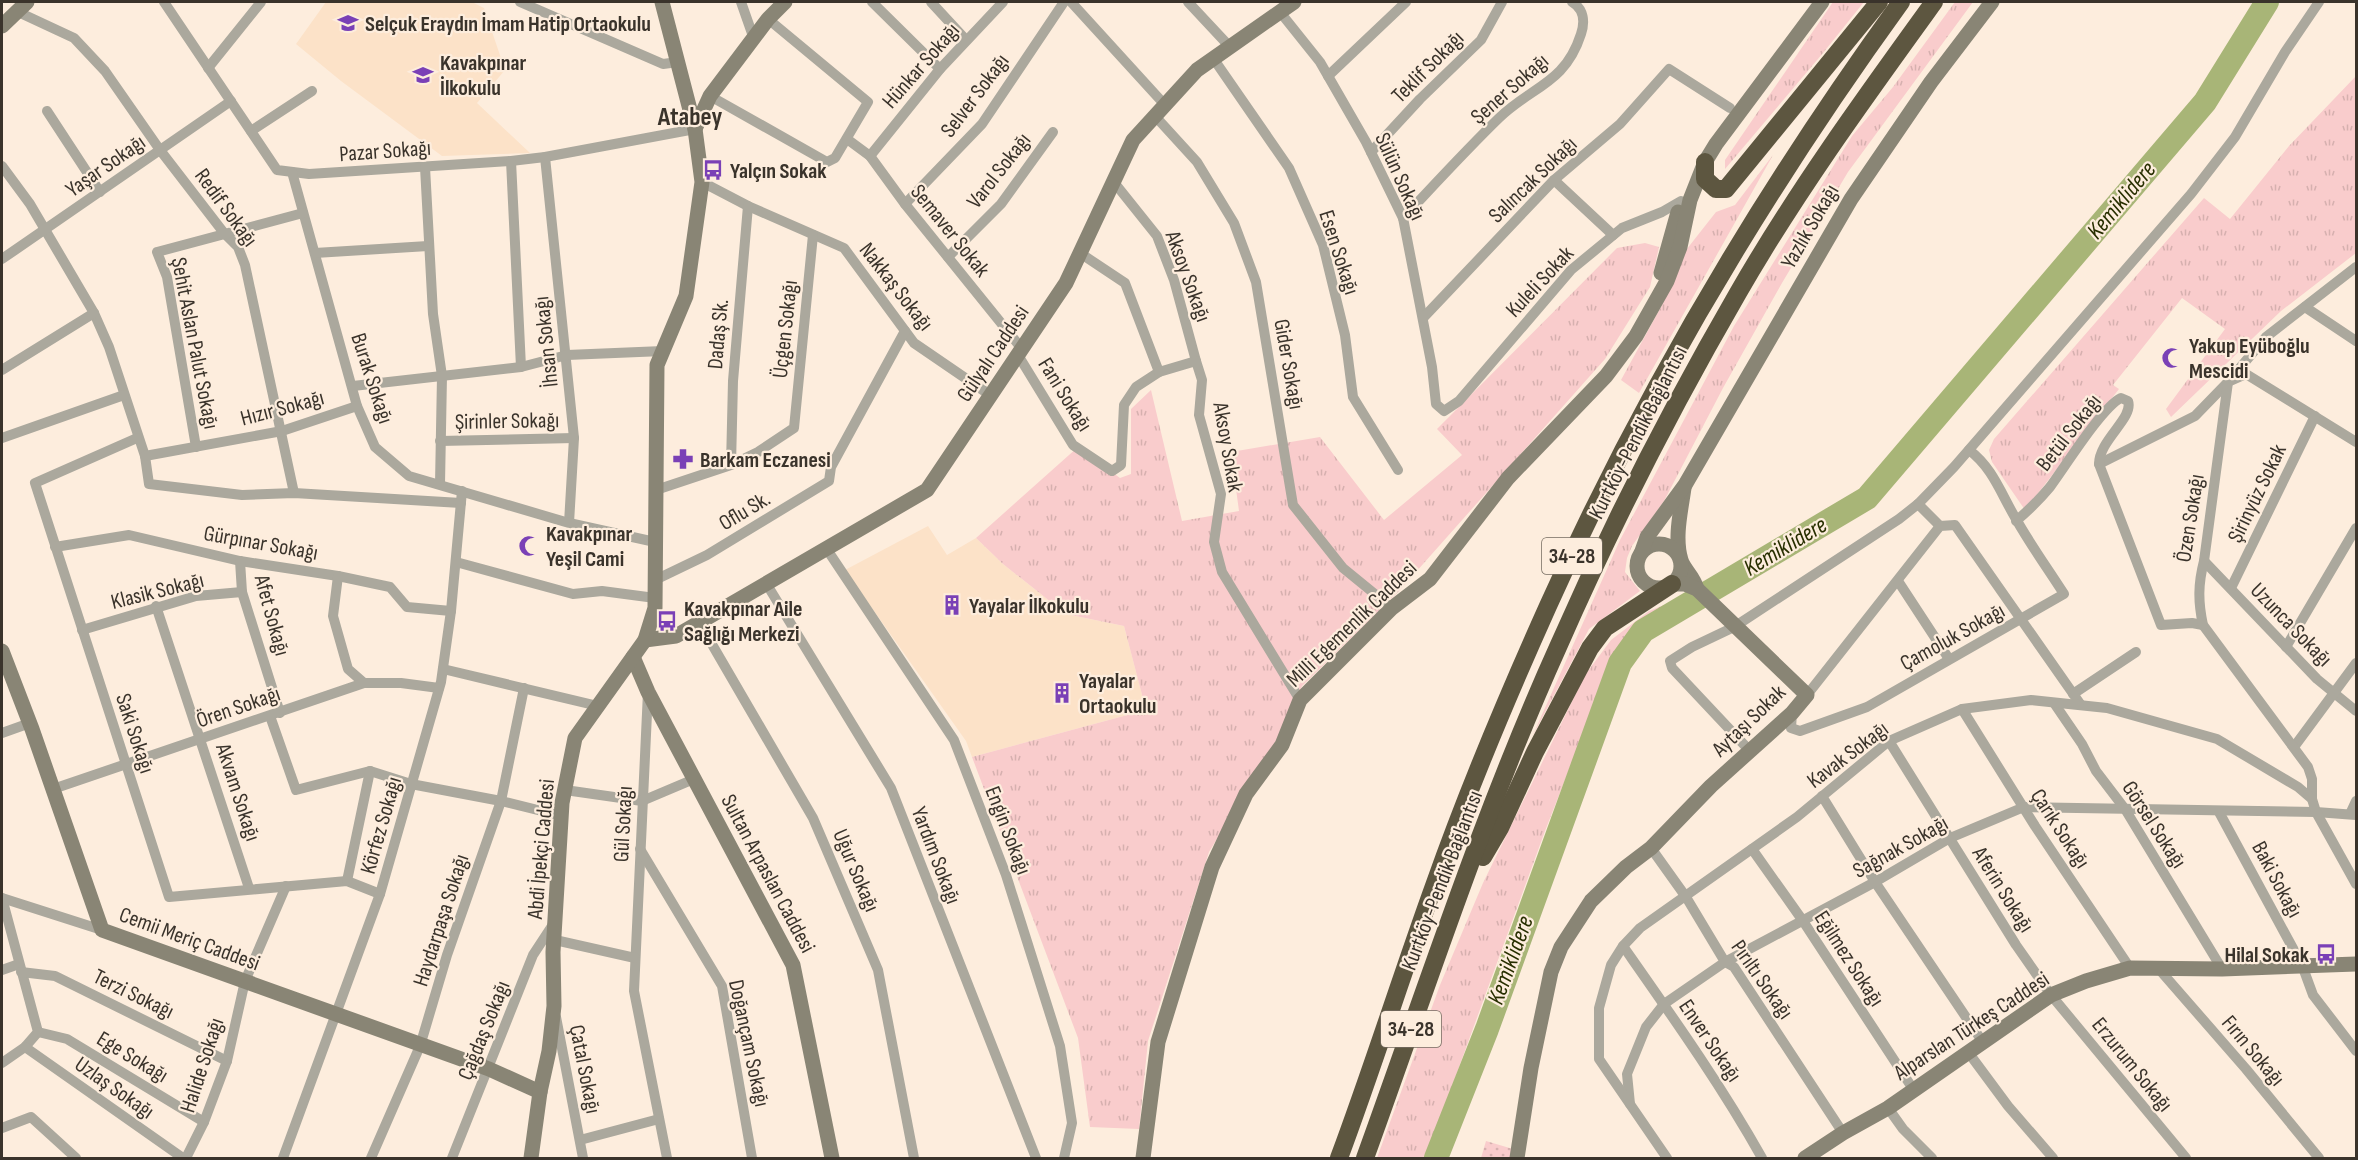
<svg xmlns="http://www.w3.org/2000/svg" width="2358" height="1160" font-family="'Sofia Sans Condensed',sans-serif">
<style>
.built{fill:#fce2c8}
.grass{fill:url(#grass-tufts)}
.park{fill:url(#park-dots)}
.lines{fill:none;stroke-linecap:round;stroke-linejoin:round}
.river{stroke:#a8b577;stroke-width:24}
.street{stroke:#aba89d;stroke-width:10}
.secondary{stroke:#898575;stroke-width:15}
.highway{stroke:#5d5640;stroke-width:18}
.labels{text-anchor:middle;stroke-width:4.5;stroke-linejoin:round;paint-order:stroke}
.shield{fill:#fdeddd;stroke:#746b60;stroke-width:1.5}
.shield-label{font-size:21px;font-weight:bold;fill:#3a332b}
.poi-label{font-size:22px;font-weight:bold;fill:#3a332b;stroke:#fdeddd;text-anchor:start}
.street-label{font-size:22px;fill:#3a332b;stroke:#fdeddd}
.water-label{font-size:24px;font-style:italic;fill:#282f00;stroke:#fdeddd}
.quarter-label{font-size:26px;font-weight:bold;fill:#3a332b;stroke:#fdeddd}
</style>
<defs>
<pattern id="grass-tufts" width="24" height="20" patternUnits="userSpaceOnUse" patternTransform="scale(1.5)"><rect width="24" height="20" fill="#f9cccc"/><path d="M3 7l-1-3M5 7V3M7 7l1-3M15 17l-1-3M17 17v-4M19 17l1-3" fill="none" stroke="#d6b0af"/></pattern>
<pattern id="park-dots" width="8" height="8" patternUnits="userSpaceOnUse" patternTransform="scale(1.5)"><rect width="8" height="8" fill="#f9cccc"/><path d="M2 2h.1M6 6h.1" fill="none" stroke="#d6b0af" stroke-width="1.8" stroke-linecap="round"/></pattern>
</defs>
<rect width="100%" height="100%" fill="#fdeddd"/>
<g class="built">
<polygon points="326,2 472,2 484,8 505,70 477,103 530,153 442,156 341,81 296,44"/>
<polygon points="928,526 947,555 976,538 1003,564 1066,614 1124,626 1146,710 972,757 966,741 845,570"/>
</g>
<g class="grass">
<polygon points="1833,2 1864,2 1823,53 1725,169 1725,160"/>
<polygon points="1955,2 1973,2 1848,172 1782,283 1723,388 1664,501 1632,546 1627,558 1625,572 1640,591 1589,629 1532,737 1620,540 1734,326 1852,136 1893,87"/>
<polygon points="2356,76 2356,253 2281,311 2171,417 2166,409 2225,329 2182,298 2113,385 2119,389 2025,510 1992,462 1989,450 1994,439 2204,198 2230,219 2289,146"/>
<polygon points="1773,155 1639,393 1621,380 1662,305 1679,259 1716,212 1735,205"/>
<polygon points="1645,243 1659,247 1650,287 1605,359 1400,590 1302,686 1275,743 1209,852 1148,1041 1139,1129 1090,1127 1078,1038 972,757 1146,710 1124,626 1066,614 1003,564 976,538 1078,447 1120,478 1131,474 1131,409 1151,390 1182,521 1239,511 1231,452 1320,437 1384,520 1462,455 1437,429 1617,248"/>
<polygon points="1682,598 1635,626 1613,657 1545,831 1439,1122 1428,1158 1377,1158 1440,985 1483,883 1585,675 1611,640 1649,611"/>
</g>
<polygon class="park" points="1486,1141 1513,1149 1512,1158 1481,1158"/>
<g class="lines">
<polyline class="river" points="1436,1158 1487,1029 1620,663 1643,631 1867,498 2205,102 2267,2"/>
<g class="street">
<polyline points="164,2 277,170 309,174 511,161 545,157 695,129"/>
<polyline points="520,2 663,64 678,62"/>
<polyline points="741,2 754,39"/>
<polyline points="872,2 940,69"/>
<polyline points="931,2 966,40"/>
<polyline points="1071,2 1165,105"/>
<polyline points="1188,2 1230,47"/>
<polyline points="16,11 74,38 105,71 160,150 224,233 238,247 245,265 294,493"/>
<polyline points="1280,12 1320,62 1366,142 1403,218 1432,367 1436,404 1444,411 1459,401 1571,270 1622,228 1662,212 1681,201"/>
<polyline points="1213,58 1289,168 1323,245 1345,335 1353,397 1398,470"/>
<polyline points="208,68 261,2"/>
<polyline points="1328,76 1406,2"/>
<polyline points="710,96 827,162 835,158 868,102 768,19"/>
<polyline points="47,111 100,192"/>
<polyline points="1155,116 1197,162 1234,223 1256,282 1293,505 1343,568 1392,608"/>
<polyline points="251,131 312,91"/>
<polyline points="847,139 870,156 905,204 1022,349"/>
<polyline points="1371,152 1420,99 1481,40 1502,2"/>
<polyline points="870,156 940,69 1003,2"/>
<polyline points="545,157 574,438 569,523"/>
<polyline points="511,161 521,367"/>
<polyline points="2,166 30,204 94,313 109,347 145,456 149,484 242,495 294,493 461,503"/>
<polyline points="425,167 433,314 442,376 440,484"/>
<polyline points="292,172 357,406 375,447 409,476 569,523 655,542"/>
<polyline points="1554,180 1613,235"/>
<polyline points="1113,181 1157,236 1174,280 1196,361"/>
<polyline points="702,182 748,206 844,248 914,343 990,395"/>
<polyline points="905,204 982,124 1064,2"/>
<path d="M1403,218C1435,184 1466,150 1499,118C1532,86 1565,84 1581,34C1585,22 1584,9 1572,2"/>
<polyline points="315,253 428,246"/>
<polyline points="948,257 1001,204 1053,132"/>
<polyline points="2,259 231,101"/>
<polyline points="2305,307 2356,341"/>
<polyline points="1423,318 1554,180 1620,124 1669,69 1730,108"/>
<polyline points="1018,355 1073,445 1112,471 1121,465 1124,405 1136,387 1159,372 1125,283 1080,253"/>
<polyline points="2,370 94,313"/>
<polyline points="1159,372 1196,361 1202,380 1199,415 1221,494 1214,542 1222,572 1300,700"/>
<polyline points="353,386 521,367 567,355 663,351"/>
<polyline points="2,438 124,395"/>
<polyline points="137,438 35,483 169,897 347,881 380,894"/>
<polyline points="440,441 574,438"/>
<polyline points="196,447 167,277 157,252 303,213"/>
<polyline points="145,456 282,431 357,406"/>
<polyline points="2099,464 2195,416 2228,382 2246,374 2356,442"/>
<polyline points="731,465 733,381 748,206"/>
<polyline points="656,490 731,465 758,452 794,428 813,235"/>
<polyline points="1918,504 1940,526"/>
<path d="M2016,521C2029,510 2040,499 2050,487C2065,467 2102,407 2121,398L2128,401C2134,418 2099,440 2099,464L2161,625L2192,623L2203,625"/>
<polyline points="55,547 129,535 240,561 338,576 390,587 407,607 451,611"/>
<polyline points="826,548 954,740 1006,875 1060,1046 1072,1123 1064,1158"/>
<polyline points="240,561 242,592 280,713"/>
<polyline points="2204,561 2317,679 2356,711"/>
<polyline points="456,562 573,594 602,591 655,598"/>
<polyline points="338,576 333,616 348,669 364,683"/>
<polyline points="655,580 707,555 829,481 831,467 905,331"/>
<polyline points="1898,581 1949,659"/>
<polyline points="766,583 891,788 1036,1158"/>
<polyline points="2231,588 2315,416"/>
<polyline points="156,606 249,888"/>
<polyline points="699,622 813,818 878,970 914,1158"/>
<polyline points="82,630 196,596 242,592"/>
<polyline points="2286,647 2356,528"/>
<polyline points="443,669 598,706"/>
<polyline points="648,692 634,991 667,1158"/>
<polyline points="2073,694 2136,652"/>
<polyline points="1807,695 1940,526 1955,525 2081,705"/>
<polyline points="2054,703 2082,744 2096,771 2125,809 2222,969"/>
<polyline points="1962,709 2035,826 2130,968"/>
<path d="M1792,713L1791,728L1800,731L1867,707L2064,594C2048,569 2030,544 2016,519C2001,494 1993,468 1969,450"/>
<polyline points="270,716 296,790 370,771 411,784 501,801 562,816"/>
<polyline points="2,733 30,723"/>
<polyline points="1889,741 2016,945 2051,995 2186,1158"/>
<polyline points="2294,747 2356,663"/>
<polyline points="1750,751 1672,668 1670,661 1692,647 1734,627 1899,519 1918,504 1954,467 2191,194 2235,137 2285,52 2319,2"/>
<polyline points="53,789 364,683 401,683 439,688"/>
<polyline points="565,790 642,801 694,779"/>
<polyline points="1822,796 1875,882 1982,1041"/>
<path d="M2312,799V779L2308,767L2203,625C2198,602 2198,584 2204,561L2228,382L2266,337L2356,267"/>
<polyline points="2219,812 2302,965 2313,995 2356,1051"/>
<polyline points="2350,814 2356,801"/>
<polyline points="1651,848 1686,897 1725,962 1734,967 1843,1133"/>
<polyline points="640,849 722,986 752,1158"/>
<polyline points="1752,849 1803,921 1913,1089"/>
<polyline points="347,881 370,771"/>
<polyline points="2,898 38,1032 25,1047 2,1063"/>
<polyline points="2,898 102,930"/>
<polyline points="555,940 635,958"/>
<path d="M1623,946C1672,1016 1721,1085 1762,1158"/>
<polyline points="2158,968 2246,1069 2319,1158"/>
<polyline points="2,970 19,964"/>
<polyline points="21,972 55,976 227,1061"/>
<polyline points="556,1017 583,1158"/>
<polyline points="38,1032 67,1039 204,1122"/>
<polyline points="25,1047 183,1158"/>
<polyline points="1968,1052 2008,1106 2053,1158"/>
<polyline points="1630,1104 1627,1074 1646,1027 1664,1004 1725,962 1875,882 1950,838 2024,807 2316,812 2356,815"/>
<polyline points="1888,1108 1903,1129 1932,1158"/>
<polyline points="2,1128 31,1117 76,1158"/>
<polyline points="580,1140 659,1119"/>
<polyline points="186,1158 204,1122 227,1061 245,981 286,886"/>
<polyline points="283,1158 380,894 441,682 451,611 462,491"/>
<polyline points="371,1158 420,1046 447,955 501,801 524,688"/>
<polyline points="452,1158 533,955 554,923"/>
<polyline points="1667,1158 1599,1059 1599,1008 1611,965 1623,946 1640,928 1797,817 1889,741 1962,709 2031,700 2107,708 2217,739 2298,787 2312,799 2316,812 2356,884"/>
</g>
<g class="secondary">
<polyline points="2,26 27,2"/>
<polyline points="695,129 710,96 768,19 785,2"/>
<polyline points="1661,273 1678,212"/>
<path d="M1684,488C1681,510 1674,538 1681,560C1684,570 1693,575 1697,589"/>
<circle cx="1659" cy="566" r="22"/>
<polyline points="1642,551 1647,537 1685,485 1851,199 1931,82 1992,2"/>
<polyline points="645,640 676,636 927,490 1066,283 1133,140 1197,70 1294,2"/>
<polyline points="2,651 32,729 102,930 489,1069 540,1092"/>
<polyline points="633,657 648,692 793,965 832,1158"/>
<polyline points="531,1158 540,1092 549,1051 554,1006 553,952 562,803 575,738 645,640 655,608 657,365 686,296 702,182 695,129 662,2"/>
<polyline points="1143,1158 1158,1042 1212,867 1246,794 1282,745 1300,700 1392,608 1430,579 1508,478 1606,376 1636,336 1667,281 1680,247 1690,200 1705,162 1716,144 1822,2"/>
<polyline points="1517,1158 1531,1068 1551,972 1561,947 1591,901 1626,867 1651,848 1711,786 1792,713 1807,695 1697,589 1685,584 1672,584"/>
<polyline points="1805,1158 1843,1133 1888,1108 2051,995 2086,981 2130,968 2222,969 2356,964"/>
</g>
<g class="highway">
<polyline points="1705,162 1705,179 1716,189 1726,189 1879,2"/>
<polyline points="1483,857 1500,828 1535,752 1590,648 1605,628 1672,584"/>
<path d="M1339,1158C1373,1067 1402,974 1435,883C1468,790 1508,695 1548,606C1644,392 1764,191 1901,2"/>
<path d="M1365,1158C1427,987 1483,813 1558,647C1611,526 1672,407 1738,293C1796,192 1866,96 1934,2"/>
</g>
</g>
<defs>
<g id="school-bare" transform="scale(1.62)"><path d="M0-5L7-2L0 1L-7-2ZM-4 1L0 2.5L4 1V4Q0 6-4 4Z" fill="#7a40b6" stroke="#fdeddd" stroke-width="2.5" paint-order="stroke"/></g>
<g id="bus-bare" transform="scale(1.62)"><path d="M-5-6H5V4H4V6H2V4H-2V6H-4V4H-5ZM-3.5-4V0h7V-4ZM-3.5 1.2v1.5H-2V1.2ZM2 1.2v1.5H3.5V1.2Z" fill="#7a40b6" stroke="#fdeddd" stroke-width="2.5" paint-order="stroke"/></g>
<g id="mosque-bare" transform="scale(1.62)"><path d="M3.5-4.9A6 6 0 1 0 3.5 4.9A5 5 0 1 1 3.5-4.9Z" fill="#7a40b6" stroke="#fdeddd" stroke-width="2.5" paint-order="stroke"/></g>
<g id="pharmacy-bare" transform="scale(1.62)"><path d="M-2-6h4v4h4v4h-4v4h-4v-4h-4v-4h4Z" fill="#7a40b6" stroke="#fdeddd" stroke-width="2.5" paint-order="stroke"/></g>
<g id="building-bare" transform="scale(1.62)"><path d="M-4-6H4V6H1V3H-1V6H-4ZM-2.5-4.3h1.7v1.8h-1.7ZM.8-4.3h1.7v1.8H.8ZM-2.5-1h1.7V.8h-1.7ZM.8-1h1.7V.8H.8Z" fill="#7a40b6" stroke="#fdeddd" stroke-width="2.5" paint-order="stroke"/></g>
</defs>
<g fill-rule="evenodd">
<use href="#school-bare" x="348" y="23"/>
<use href="#school-bare" x="423" y="75"/>
<use href="#bus-bare" x="713" y="170"/>
<use href="#mosque-bare" x="2172" y="358"/>
<use href="#pharmacy-bare" x="683" y="459"/>
<use href="#mosque-bare" x="529" y="546"/>
<use href="#building-bare" x="952" y="605"/>
<use href="#bus-bare" x="667" y="621"/>
<use href="#building-bare" x="1062" y="693"/>
<use href="#bus-bare" x="2326" y="954"/>
</g>
<g class="labels">
<g class="shield">
<rect x="1542" y="538" width="60" height="36" rx="4.5"/>
<rect x="1381" y="1011" width="60" height="36" rx="4.5"/>
</g>
<g class="shield-label">
<text x="1572" y="563">34-28</text>
<text x="1411" y="1036">34-28</text>
</g>
<g class="poi-label">
<text x="365" y="31">Selçuk Eraydın İmam Hatip Ortaokulu</text>
<text x="440" y="70">Kavakpınar<tspan x="440" dy="25">İlkokulu</tspan></text>
<text x="730" y="178">Yalçın Sokak</text>
<text x="2189" y="353">Yakup Eyüboğlu<tspan x="2189" dy="25">Mescidi</tspan></text>
<text x="700" y="467">Barkam Eczanesi</text>
<text x="546" y="541">Kavakpınar<tspan x="546" dy="25">Yeşil Cami</tspan></text>
<text x="969" y="613">Yayalar İlkokulu</text>
<text x="684" y="616">Kavakpınar Aile<tspan x="684" dy="25">Sağlığı Merkezi</tspan></text>
<text x="1079" y="688">Yayalar<tspan x="1079" dy="25">Ortaokulu</tspan></text>
<text x="2309" y="962" text-anchor="end">Hilal Sokak</text>
</g>
<g class="street-label">
<text transform="translate(920 65) rotate(-49)" y="8">Hünkar Sokağı</text>
<text transform="translate(1427 66) rotate(-45)" y="8">Teklif Sokağı</text>
<text transform="translate(1509 88) rotate(-41)" y="8">Şener Sokağı</text>
<text transform="translate(974 95) rotate(-53)" y="8">Selver Sokağı</text>
<text transform="translate(385 150) rotate(-4)" y="8">Pazar Sokağı</text>
<text transform="translate(105 165) rotate(-35)" y="8">Yaşar Sokağı</text>
<text transform="translate(998 170) rotate(-52)" y="8">Varol Sokağı</text>
<text transform="translate(1401 176) rotate(66)" y="8">Sülün Sokağı</text>
<text transform="translate(1532 179) rotate(-44)" y="8">Salıncak Sokağı</text>
<text transform="translate(227 207) rotate(54)" y="8">Redif Sokağı</text>
<text transform="translate(1809 226) rotate(-60)" y="8">Yazlık Sokağı</text>
<text transform="translate(951 230) rotate(51)" y="8">Semaver Sokak</text>
<text transform="translate(1340 252) rotate(72)" y="8">Esen Sokağı</text>
<text transform="translate(1189 276) rotate(70)" y="8">Aksoy Sokağı</text>
<text transform="translate(1539 281) rotate(-47)" y="8">Kuleli Sokak</text>
<text transform="translate(897 286) rotate(52)" y="8">Nakkaş Sokağı</text>
<text transform="translate(784 329) rotate(-84)" y="8">Üçgen Sokağı</text>
<text transform="translate(717 334) rotate(-85)" y="8">Dadaş Sk.</text>
<text transform="translate(545 342) rotate(-96)" y="8">İhsan Sokağı</text>
<text transform="translate(196 343) rotate(79)" y="8">Şehit Aslan Palut Sokağı</text>
<text transform="translate(992 353) rotate(-56)" y="8">Gülyalı Caddesi</text>
<text transform="translate(1290 364) rotate(80)" y="8">Gider Sokağı</text>
<text transform="translate(373 378) rotate(72)" y="8">Burak Sokağı</text>
<text transform="translate(1066 394) rotate(58)" y="8">Fani Sokağı</text>
<text transform="translate(282 407) rotate(-15)" y="8">Hızır Sokağı</text>
<text transform="translate(507 420) rotate(-1)" y="8">Şirinler Sokağı</text>
<text transform="translate(1637 432) rotate(-63)" y="8">Kurtköy-Pendik Bağlantısı</text>
<text transform="translate(2068 432) rotate(-52)" y="8">Betül Sokağı</text>
<text transform="translate(1229 447) rotate(80)" y="8">Aksoy Sokak</text>
<text transform="translate(2256 493) rotate(-64)" y="8">Şirinyüz Sokak</text>
<text transform="translate(744 510) rotate(-31)" y="8">Oflu Sk.</text>
<text transform="translate(2189 518) rotate(-81)" y="8">Özen Sokağı</text>
<text transform="translate(261 542) rotate(10)" y="8">Gürpınar Sokağı</text>
<text transform="translate(157 590) rotate(-14)" y="8">Klasik Sokağı</text>
<text transform="translate(273 615) rotate(75)" y="8">Afet Sokağı</text>
<text transform="translate(1351 623) rotate(-44)" y="8">Milli Egemenlik Caddesi</text>
<text transform="translate(2292 624) rotate(46)" y="8">Uzunca Sokağı</text>
<text transform="translate(1952 636) rotate(-29)" y="8">Çamoluk Sokağı</text>
<text transform="translate(238 706) rotate(-19)" y="8">Ören Sokağı</text>
<text transform="translate(1748 720) rotate(-44)" y="8">Aytaşı Sokak</text>
<text transform="translate(136 733) rotate(72)" y="8">Saki Sokağı</text>
<text transform="translate(1847 754) rotate(-37)" y="8">Kavak Sokağı</text>
<text transform="translate(239 792) rotate(72)" y="8">Akvam Sokağı</text>
<text transform="translate(622 824) rotate(-87)" y="8">Gül Sokağı</text>
<text transform="translate(2155 824) rotate(57)" y="8">Görsel Sokağı</text>
<text transform="translate(380 825) rotate(-74)" y="8">Körfez Sokağı</text>
<text transform="translate(2061 828) rotate(57)" y="8">Çarık Sokağı</text>
<text transform="translate(1009 830) rotate(69)" y="8">Engin Sokağı</text>
<text transform="translate(1900 846) rotate(-29)" y="8">Sağnak Sokağı</text>
<text transform="translate(540 849) rotate(-85)" y="8">Abdi İpekçi Caddesi</text>
<text transform="translate(937 855) rotate(69)" y="8">Yardım Sokağı</text>
<text transform="translate(857 870) rotate(67)" y="8">Uğur Sokağı</text>
<text transform="translate(769 873) rotate(62)" y="8">Sultan Arpaslan Caddesi</text>
<text transform="translate(2278 879) rotate(62)" y="8">Baki Sokağı</text>
<text transform="translate(1441 880) rotate(-69)" y="8">Kurtköy-Pendik Bağlantısı</text>
<text transform="translate(2004 889) rotate(58)" y="8">Aferin Sokağı</text>
<text transform="translate(440 920) rotate(-72)" y="8">Haydarpaşa Sokağı</text>
<text transform="translate(190 938) rotate(20)" y="8">Cemii Meriç Caddesi</text>
<text transform="translate(1850 958) rotate(57)" y="8">Eğilmez Sokağı</text>
<text transform="translate(1763 979) rotate(55)" y="8">Pırıltı Sokağı</text>
<text transform="translate(134 993) rotate(26)" y="8">Terzi Sokağı</text>
<text transform="translate(1971 1025) rotate(-33)" y="8">Alparslan Türkeş Caddesi</text>
<text transform="translate(483 1030) rotate(-68)" y="8">Çağdaş Sokağı</text>
<text transform="translate(1711 1040) rotate(56)" y="8">Enver Sokağı</text>
<text transform="translate(750 1043) rotate(78)" y="8">Doğançam Sokağı</text>
<text transform="translate(2254 1050) rotate(50)" y="8">Fırın Sokağı</text>
<text transform="translate(133 1056) rotate(31)" y="8">Ege Sokağı</text>
<text transform="translate(2133 1064) rotate(51)" y="8">Erzurum Sokağı</text>
<text transform="translate(201 1065) rotate(-72)" y="8">Halide Sokağı</text>
<text transform="translate(586 1069) rotate(79)" y="8">Çatal Sokağı</text>
<text transform="translate(115 1087) rotate(35)" y="8">Uzlaş Sokağı</text>
</g>
<g class="water-label">
<text transform="translate(2121 200) rotate(-50)" y="8">Kemiklidere</text>
<text transform="translate(1785 546) rotate(-31)" y="8">Kemiklidere</text>
<text transform="translate(1510 960) rotate(-70)" y="8">Kemiklidere</text>
</g>
<g class="quarter-label">
<text x="690" y="125">Atabey</text>
</g>
</g>
<rect width="2358" height="1160" fill="none" stroke="#3a332b" stroke-width="6"/>
</svg>
